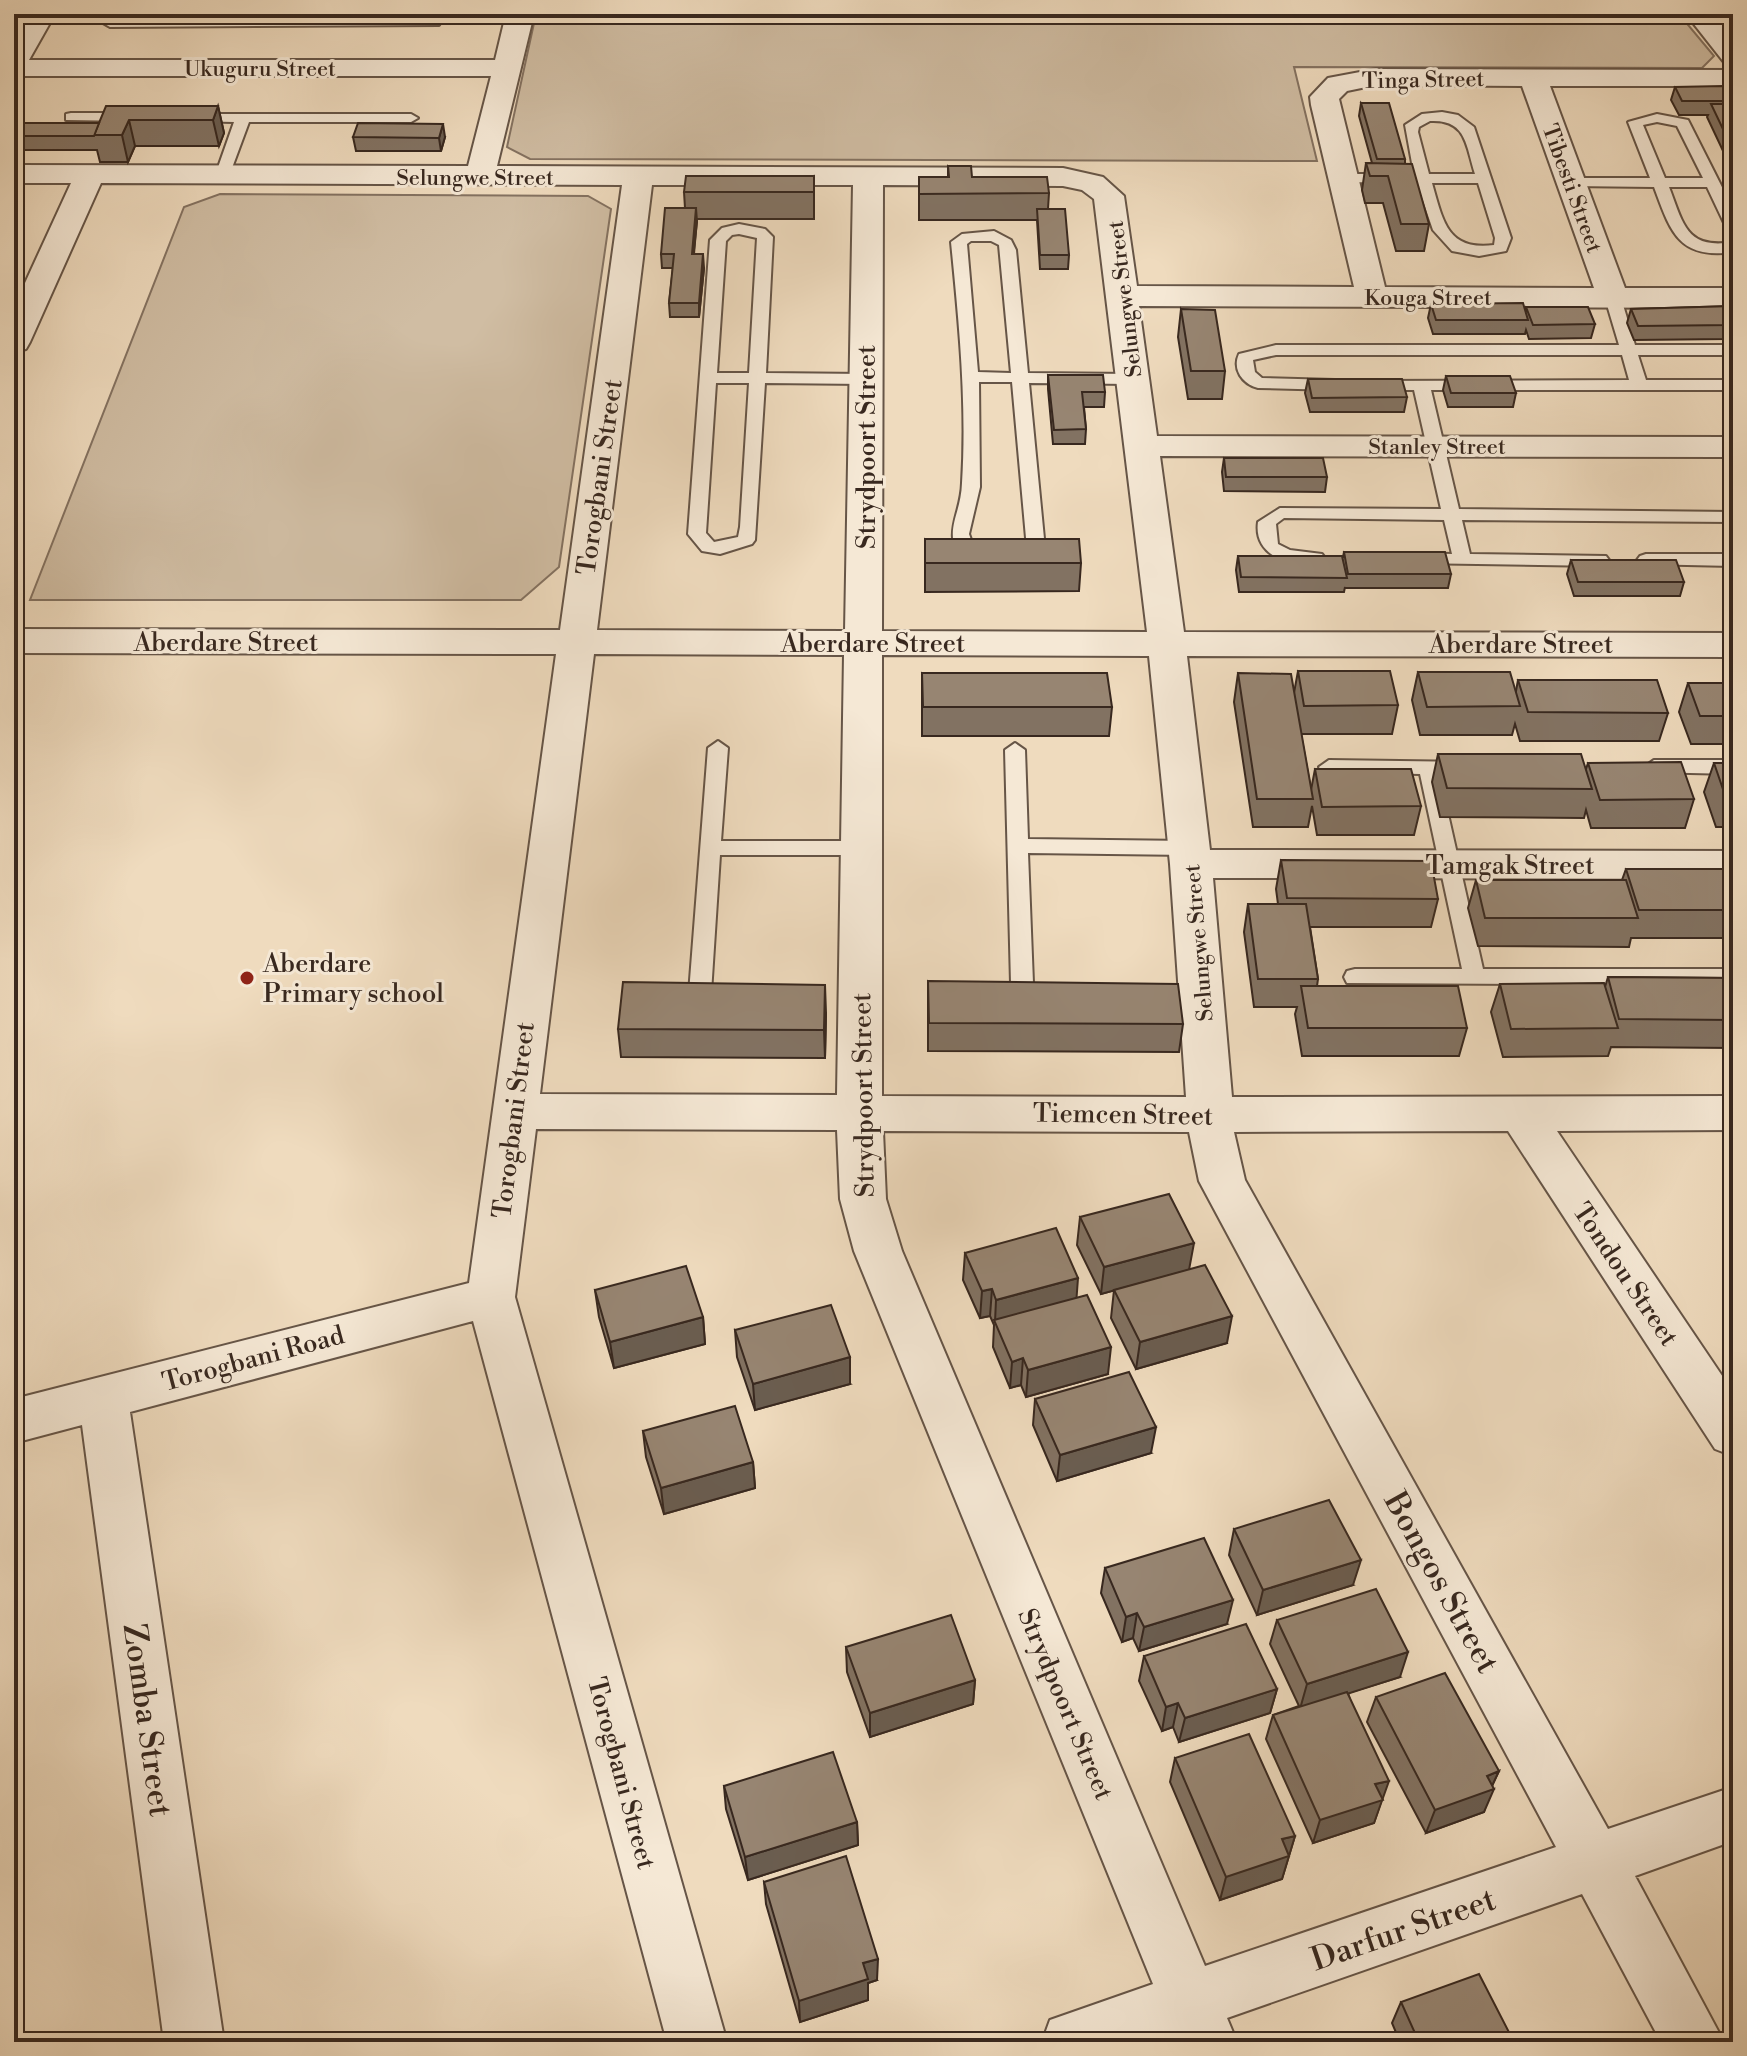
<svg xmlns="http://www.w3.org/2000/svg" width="1747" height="2056" font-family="'Libre Bodoni',serif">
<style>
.green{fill:#d0bda3;stroke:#847261;stroke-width:2}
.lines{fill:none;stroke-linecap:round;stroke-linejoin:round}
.service-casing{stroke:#665547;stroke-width:4}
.minor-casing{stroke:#665547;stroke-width:4}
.service{fill:#f5e8d5;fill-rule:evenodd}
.minor{fill:#f5e8d5;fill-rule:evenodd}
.wall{fill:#827262;stroke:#38281f;stroke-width:2}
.shaded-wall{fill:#6a5d50;stroke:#38281f;stroke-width:2}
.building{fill:#978572;stroke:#38281f;stroke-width:2}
.poi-dot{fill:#8f2418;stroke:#f5e8d5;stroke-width:3}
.labels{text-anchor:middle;stroke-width:6;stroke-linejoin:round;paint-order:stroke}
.far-street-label{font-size:22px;fill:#38281f;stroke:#f5e8d5}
.street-label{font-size:26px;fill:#38281f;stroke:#f5e8d5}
.poi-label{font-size:26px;fill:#38281f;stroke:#f5e8d5;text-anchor:start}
.near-street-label{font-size:32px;fill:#38281f;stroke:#f5e8d5}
</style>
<rect width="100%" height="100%" fill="#efdbbe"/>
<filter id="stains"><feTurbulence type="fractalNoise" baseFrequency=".0025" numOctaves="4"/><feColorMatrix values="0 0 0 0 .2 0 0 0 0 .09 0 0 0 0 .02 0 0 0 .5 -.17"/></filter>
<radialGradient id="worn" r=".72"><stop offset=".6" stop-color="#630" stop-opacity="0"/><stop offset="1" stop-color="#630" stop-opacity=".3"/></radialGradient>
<g class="green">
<polygon points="536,14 1679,14 1714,56 1702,68 1294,67 1317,161 530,159 507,147"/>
<polygon points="220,194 588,196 611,209 559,567 521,600 30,600 184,207"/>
</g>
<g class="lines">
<g class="service-casing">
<g id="service">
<polygon points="434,18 441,22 439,25 110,27 103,23 110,19"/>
<path d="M1442,112L1458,115L1474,127L1511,238L1506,251L1479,256L1452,251L1433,230L1417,183L1343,182L1336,178L1343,174H1414L1405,125L1422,114ZM1430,121C1467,119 1466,146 1475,174H1429L1418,132L1419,127ZM1432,183H1478L1495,238L1494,245C1447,251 1443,221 1432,183Z"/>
<polygon points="71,113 130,113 137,117 130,121 66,120 66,114"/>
<polygon points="192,114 411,114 418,118 411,122 249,122 229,176 222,180 215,176 234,122 187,121 185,118"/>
<path d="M1657,114L1688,120L1733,209V230L1725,225L1707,187H1669C1683,223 1686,250 1733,242V252C1678,260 1670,230 1654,187L1570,186L1563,182L1570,178H1650L1628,122ZM1657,122L1677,126L1703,178H1665L1643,125Z"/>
<path d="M739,224L765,229L773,237L766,373L866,374L874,379L866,384L765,383L755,540L752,544L720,554L702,551L688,534L710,240L722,228ZM739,234L757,238L749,373H717L726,241L732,235ZM716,383H749L740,527L738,537L714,542L706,533Z"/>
<path d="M994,231L1011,240L1016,250L1028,373L1133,374L1141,379L1133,384L1029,383L1045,549L1039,561L1002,569L965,565C940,532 961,518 962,483C967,403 959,322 951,242L962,234ZM971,241H991L999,245L1011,373L978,372L967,244ZM979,382H1012L1027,549L1025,554L1002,558L977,557L969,534L980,487Z"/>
<path d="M1613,293L1621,298L1635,345H1733V355H1638L1646,380H1733V390H1431L1459,509L1733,512V522L1462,520L1470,554L1606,556L1609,560L1606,564L1600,566L1412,563L1409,559L1418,553L1452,554L1444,520L1284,518L1276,524L1278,544L1290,550L1322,554L1325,558L1322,562C1293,569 1253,557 1258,522L1280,508L1441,509L1414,390H1373L1365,385L1367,381L1629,380L1622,355H1276L1253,360L1255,372L1262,378L1335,380L1343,385L1335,390L1258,388C1242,384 1232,369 1239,354L1276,345H1619L1605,298Z"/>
<polygon points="1646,554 1733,554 1733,566 1640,564 1637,560 1640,556"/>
<polygon points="718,741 728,748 721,841 861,841 868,843 871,848 868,853 861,855 720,855 711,993 708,999 692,999 689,993 708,748"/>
<polygon points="1015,743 1025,750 1028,839 1189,841 1196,843 1199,848 1196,853 1189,855 1028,853 1033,983 1030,989 1014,989 1011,983 1005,750"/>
<polygon points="1329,760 1471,762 1474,767 1471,772 1439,774 1483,969 1733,969 1733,985 1347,983 1344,977 1347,971 1355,969 1462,969 1420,774 1322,772 1319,767"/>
<polygon points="1654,760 1733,760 1733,774 1647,772 1644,767"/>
</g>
</g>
<g class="minor-casing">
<g id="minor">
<path d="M27,14H55L29,60H495L506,14H534L497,166L1063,168L1103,177L1124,196L1137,286L1354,287L1311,105L1310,97L1328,78L1376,69L1733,70V86H1550L1625,288H1733V308L1139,306L1157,436L1733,437V457L1160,456L1184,632L1733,633V657L1187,656L1210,850L1733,851V879L1213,878L1232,1097L1733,1096V1130L1557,1131L1733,1392V1456L1715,1449L1508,1131L1234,1132L1245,1180L1608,1829L1733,1787V1841L1635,1876L1724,2042H1661L1582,1894L1227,2018L1237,2042H1177L1174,2037L1159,2042H1042L1050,2020L1153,1984L854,1251L840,1199L837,1130L536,1129L515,1297L727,2042H667L473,1321L130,1412L224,2042H164L82,1425L14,1443V1399L469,1283L556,654L14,653V629L560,630L622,185L101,183L30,342L26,349L14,352V307L71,183H14V165L468,166L491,76H14V38ZM1376,85L1522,86L1594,288L1385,287L1339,99L1347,91ZM652,185H853L845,631L597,630ZM883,185L1063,186L1082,190L1094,199L1147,632L882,631ZM594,654L844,655L837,1095L540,1094ZM882,655L1149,656L1170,864L1186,1097L882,1096ZM883,1131L1189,1132L1199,1181L1556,1847L1205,1966L902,1251L886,1199Z"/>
<polygon points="1686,14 1714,14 1733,37 1733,63 1723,61"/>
</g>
</g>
<use href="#service" class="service"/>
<use href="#minor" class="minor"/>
</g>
<g class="wall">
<polygon points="1675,87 1731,101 1730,104 1733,104 1733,172 1707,117 1708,115 1679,115 1671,100"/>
<polygon points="1361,103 1405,159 1405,163 1429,224 1424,251 1396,251 1383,203 1365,203 1362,190 1366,163 1372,163 1359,116"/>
<polygon points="218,106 224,133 219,146 135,146 128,162 100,162 97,150 20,150 16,136 99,123"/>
<polygon points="353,137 445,137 441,151 356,151"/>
<polygon points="948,166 972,177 1049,193 1048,209 1069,255 1068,269 1040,269 1037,220 919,220 919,177 948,177"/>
<polygon points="814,176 814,219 697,219 694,254 704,268 699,317 670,317 669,303 673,268 662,268 661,254 685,208 684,192"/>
<polygon points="1431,304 1526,311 1526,307 1595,324 1591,338 1529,339 1526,330 1525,334 1433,334 1428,318"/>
<polygon points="1733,306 1733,337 1728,337 1727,339 1634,340 1627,323 1631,309"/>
<polygon points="1181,309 1225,371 1222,399 1188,399 1178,337"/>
<polygon points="1048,375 1105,392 1104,407 1084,407 1086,429 1085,444 1053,444 1048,389"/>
<polygon points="1446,376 1516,393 1513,407 1448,407 1443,390"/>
<polygon points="1308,379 1407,397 1404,412 1310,412 1305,393"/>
<polygon points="1224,458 1327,477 1325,492 1224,491 1222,472"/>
<polygon points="925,539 1081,563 1079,591 925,592"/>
<polygon points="1344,552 1451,574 1448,588 1345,588 1345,587 1344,592 1239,592 1236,570 1238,556 1343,557"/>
<polygon points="1571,560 1684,582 1680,596 1574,596 1567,574"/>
<polygon points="1298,671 1398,705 1392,734 1301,734 1311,790 1315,769 1421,806 1414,835 1317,835 1312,806 1308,827 1253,827 1234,702 1238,673 1294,693"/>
<polygon points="1418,672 1516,691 1518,680 1668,713 1659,741 1520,741 1515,724 1512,735 1420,735 1412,700"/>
<polygon points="922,673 1112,707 1109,736 922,736"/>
<polygon points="1688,683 1733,683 1733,744 1691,744 1679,712"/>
<polygon points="1438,754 1586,769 1588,763 1694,799 1685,828 1591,828 1586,810 1584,818 1440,817 1432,782"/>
<polygon points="1714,763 1733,763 1733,827 1716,827 1704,792"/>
<polygon points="1281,860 1438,899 1431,927 1310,927 1318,979 1317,986 1467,1028 1459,1056 1302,1056 1295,1014 1297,1007 1254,1007 1244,932 1248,904 1278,904 1276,889"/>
<polygon points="1626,869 1733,889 1733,929 1730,938 1631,938 1629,947 1478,946 1468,908 1476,880 1622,880"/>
<polygon points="1608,977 1733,978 1733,1048 1611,1047 1608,1056 1503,1057 1491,1012 1500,984 1605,987"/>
<polygon points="928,981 1183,1024 1179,1052 928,1051"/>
<polygon points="826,1013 825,1058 621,1057 618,1029"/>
<polygon points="1080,1217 1189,1270 1227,1343 1136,1369 1111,1318 1114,1290 1151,1280 1101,1294 1077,1245"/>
<polygon points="965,1253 1076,1298 1108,1374 1026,1397 1021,1385 1010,1388 993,1347 994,1325 990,1316 980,1318 963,1280"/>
<polygon points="595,1290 703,1317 705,1344 614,1368 599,1317"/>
<polygon points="735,1330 850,1384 755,1410 737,1357"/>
<polygon points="1035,1399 1151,1453 1057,1481 1033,1425"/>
<polygon points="643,1431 753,1462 755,1488 664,1514 646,1457"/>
<polygon points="1234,1529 1353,1585 1257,1615 1229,1555"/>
<polygon points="1105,1568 1227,1624 1139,1651 1133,1638 1122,1642 1101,1593"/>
<polygon points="1277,1620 1400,1677 1348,1693 1382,1799 1374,1823 1313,1843 1266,1739 1273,1715 1299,1706 1270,1644"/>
<polygon points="846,1647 975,1680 973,1704 870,1737 847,1672"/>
<polygon points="1144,1656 1277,1689 1270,1713 1179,1742 1173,1727 1162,1731 1139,1681"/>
<polygon points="1376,1697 1499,1771 1492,1786 1484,1812 1426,1833 1367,1722"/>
<polygon points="1175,1758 1295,1836 1282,1879 1220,1900 1170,1782"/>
<polygon points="724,1786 857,1822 858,1845 748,1880 726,1809"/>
<polygon points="764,1882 877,1980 868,1983 868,2000 800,2022 766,1904"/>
<polygon points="1401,2002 1514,2042 1400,2042 1392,2023"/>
</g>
<g class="shaded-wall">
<polygon points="218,106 224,133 219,146 213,120"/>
<polygon points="129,120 135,146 128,162 122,135"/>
<polygon points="443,124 445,137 441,151 439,138"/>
<polygon points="696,208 697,222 692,268 692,254"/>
<polygon points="703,254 704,268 699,317 699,303"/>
<polygon points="825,985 826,1013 825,1058 824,1030"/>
<polygon points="1194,1243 1189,1270 1101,1294 1104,1267"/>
<polygon points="1078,1278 1076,1305 995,1322 996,1300"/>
<polygon points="992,1289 990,1316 980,1318 982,1291"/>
<polygon points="1232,1316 1227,1343 1136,1369 1140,1342"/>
<polygon points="703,1317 705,1344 614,1368 610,1342"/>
<polygon points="1111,1347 1108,1374 1026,1397 1028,1370"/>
<polygon points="850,1357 850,1384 755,1410 753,1384"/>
<polygon points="1023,1358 1021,1385 1010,1388 1012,1362"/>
<polygon points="1156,1427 1151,1453 1057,1481 1060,1455"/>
<polygon points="753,1462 755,1488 664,1514 661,1488"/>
<polygon points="1361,1560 1353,1585 1257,1615 1263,1590"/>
<polygon points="1233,1600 1227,1624 1139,1651 1144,1627"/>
<polygon points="1137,1613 1133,1638 1122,1642 1126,1617"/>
<polygon points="1408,1652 1400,1677 1300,1709 1307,1684"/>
<polygon points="975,1680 973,1704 870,1737 870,1713"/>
<polygon points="1277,1689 1270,1713 1179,1742 1185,1718"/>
<polygon points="1178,1703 1173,1727 1162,1731 1166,1707"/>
<polygon points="1499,1771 1490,1790 1494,1789 1484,1812 1426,1833 1435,1810 1487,1776"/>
<polygon points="1389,1781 1374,1823 1313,1843 1320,1820 1375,1784"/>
<polygon points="857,1822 858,1845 748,1880 745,1857"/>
<polygon points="1295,1836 1282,1879 1220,1900 1226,1877 1282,1839"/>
<polygon points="878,1959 877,1980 868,1983 868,2000 800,2022 799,2001 863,1963"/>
</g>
<g class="building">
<polygon points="1723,86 1731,101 1682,101 1675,87"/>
<polygon points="1361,103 1389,103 1405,159 1377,159"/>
<polygon points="1711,104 1733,104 1733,150"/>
<polygon points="106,106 218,106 213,120 129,120 122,135 94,135"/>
<polygon points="22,123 99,123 94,136 16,136"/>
<polygon points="358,123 443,124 439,138 353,137"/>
<polygon points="1366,163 1412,164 1429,224 1401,224 1388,176 1370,176"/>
<polygon points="948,166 971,166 972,177 1047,177 1049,193 919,194 919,177 949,177"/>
<polygon points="686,176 814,176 814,192 684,192"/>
<polygon points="665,208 696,208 692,254 703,254 699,303 669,303 674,254 661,254"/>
<polygon points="1037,209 1065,209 1069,255 1040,255"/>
<polygon points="1523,303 1528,320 1436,320 1431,304"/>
<polygon points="1733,306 1733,323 1730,323 1731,325 1638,326 1631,309"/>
<polygon points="1526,307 1588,307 1595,324 1533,325"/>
<polygon points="1181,309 1215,310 1225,371 1191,371"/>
<polygon points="1048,375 1103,375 1105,392 1082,392 1086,429 1054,430"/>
<polygon points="1446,376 1510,376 1516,393 1451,393"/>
<polygon points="1308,379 1402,379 1407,397 1312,398"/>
<polygon points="1224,458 1323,458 1327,477 1226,477"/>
<polygon points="925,539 1079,539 1081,563 925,563"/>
<polygon points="1344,552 1445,552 1451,574 1348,574"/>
<polygon points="1238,556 1342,556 1347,578 1241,577"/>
<polygon points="1571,560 1676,560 1684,582 1578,582"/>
<polygon points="1298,671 1390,671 1398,705 1304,706"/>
<polygon points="1418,672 1510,672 1520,706 1427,707"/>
<polygon points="922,673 1107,673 1112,707 923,707"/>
<polygon points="1238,673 1291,674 1313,799 1257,799"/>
<polygon points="1518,680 1657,680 1668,713 1528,712"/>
<polygon points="1688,683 1733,683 1733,716 1700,716"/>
<polygon points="1438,754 1581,754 1592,789 1447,788"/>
<polygon points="1681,762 1694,799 1600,800 1588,763"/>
<polygon points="1714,763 1733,763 1733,798 1726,798"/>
<polygon points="1315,769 1411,769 1421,806 1322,807"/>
<polygon points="1281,860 1431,861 1438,899 1287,898"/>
<polygon points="1626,869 1726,869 1733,889 1733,910 1639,910"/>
<polygon points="1476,880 1626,880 1638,918 1485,918"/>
<polygon points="1248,904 1306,904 1318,979 1258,979"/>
<polygon points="1608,977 1733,978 1733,1020 1619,1019"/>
<polygon points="928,981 1178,984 1183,1024 929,1023"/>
<polygon points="623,982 825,985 824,1030 618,1029"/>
<polygon points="1604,983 1618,1028 1511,1029 1500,984"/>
<polygon points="1301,986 1458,986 1467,1028 1308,1028"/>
<polygon points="1169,1194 1194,1243 1104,1267 1080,1217"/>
<polygon points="1056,1228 1078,1278 996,1300 992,1289 982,1291 965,1253"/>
<polygon points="1205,1265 1232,1316 1140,1342 1114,1290"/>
<polygon points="686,1266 703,1317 610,1342 595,1290"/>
<polygon points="1087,1295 1111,1347 1028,1370 1023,1358 1012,1362 994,1320"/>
<polygon points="831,1305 850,1357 753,1384 735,1330"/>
<polygon points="1129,1372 1156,1427 1060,1455 1035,1399"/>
<polygon points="735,1406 753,1462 661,1488 643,1431"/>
<polygon points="1329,1500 1361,1560 1263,1590 1234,1529"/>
<polygon points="1204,1538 1233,1600 1144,1627 1137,1613 1126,1617 1105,1568"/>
<polygon points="1376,1589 1408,1652 1307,1684 1277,1620"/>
<polygon points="951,1615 975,1680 870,1713 846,1647"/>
<polygon points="1246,1624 1277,1689 1185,1718 1178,1703 1166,1707 1144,1656"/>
<polygon points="1445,1673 1499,1771 1487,1776 1494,1789 1435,1810 1376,1697"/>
<polygon points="1347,1692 1389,1781 1375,1784 1383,1800 1320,1820 1273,1715"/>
<polygon points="1249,1734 1295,1836 1282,1839 1289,1856 1226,1877 1175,1758"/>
<polygon points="833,1752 857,1822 745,1857 724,1786"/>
<polygon points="846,1856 878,1959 863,1963 868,1979 799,2001 764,1882"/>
<polygon points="1479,1974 1514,2042 1419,2042 1401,2002"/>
</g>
<circle class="poi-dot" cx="247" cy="978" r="8"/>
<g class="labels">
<g class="far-street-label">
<text x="260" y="76">Ukuguru Street</text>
<text transform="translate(1423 79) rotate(-1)" y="8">Tinga Street</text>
<text x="475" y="185">Selungwe Street</text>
<text transform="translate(1573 188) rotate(70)" y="8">Tibesti Street</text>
<text x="1428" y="305">Kouga Street</text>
<text transform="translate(1124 299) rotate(-97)" y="8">Selungwe Street</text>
<text x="1437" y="454">Stanley Street</text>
<text transform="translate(1198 943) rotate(-95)" y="8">Selungwe Street</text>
</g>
<g class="street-label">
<text transform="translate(866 447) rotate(-90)" y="9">Strydpoort Street</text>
<text transform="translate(599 477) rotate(-82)" y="9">Torogbani Street</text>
<text x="226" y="651">Aberdare Street</text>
<text x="873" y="652">Aberdare Street</text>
<text x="1521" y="653">Aberdare Street</text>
<text x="1510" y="874">Tamgak Street</text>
<text transform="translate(863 1095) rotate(-91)" y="9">Strydpoort Street</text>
<text transform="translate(1123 1114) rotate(1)" y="9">Tiemcen Street</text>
<text transform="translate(513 1120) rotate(-83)" y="9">Torogbani Street</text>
<text transform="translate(1626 1274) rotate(56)" y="9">Tondou Street</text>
<text transform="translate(253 1358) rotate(-15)" y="9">Torogbani Road</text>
<text transform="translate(1066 1704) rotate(67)" y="9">Strydpoort Street</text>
<text transform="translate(622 1773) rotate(75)" y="9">Torogbani Street</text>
</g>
<g class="poi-label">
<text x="263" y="972">Aberdare<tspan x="263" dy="30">Primary school</tspan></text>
</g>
<g class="near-street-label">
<text transform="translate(1442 1582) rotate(61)" y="11">Bongos Street</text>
<text transform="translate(148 1720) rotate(82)" y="11">Zomba Street</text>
<text transform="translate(1403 1929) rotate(-19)" y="11">Darfur Street</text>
</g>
</g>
<rect width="1747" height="2056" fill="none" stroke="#efdbbe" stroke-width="48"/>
<rect x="16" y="16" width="1715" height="2024" fill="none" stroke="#38281f" stroke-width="4"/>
<rect x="24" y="24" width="1699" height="2008" fill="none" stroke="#38281f" stroke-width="2"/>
<rect width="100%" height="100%" filter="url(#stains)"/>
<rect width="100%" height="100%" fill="url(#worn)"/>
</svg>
